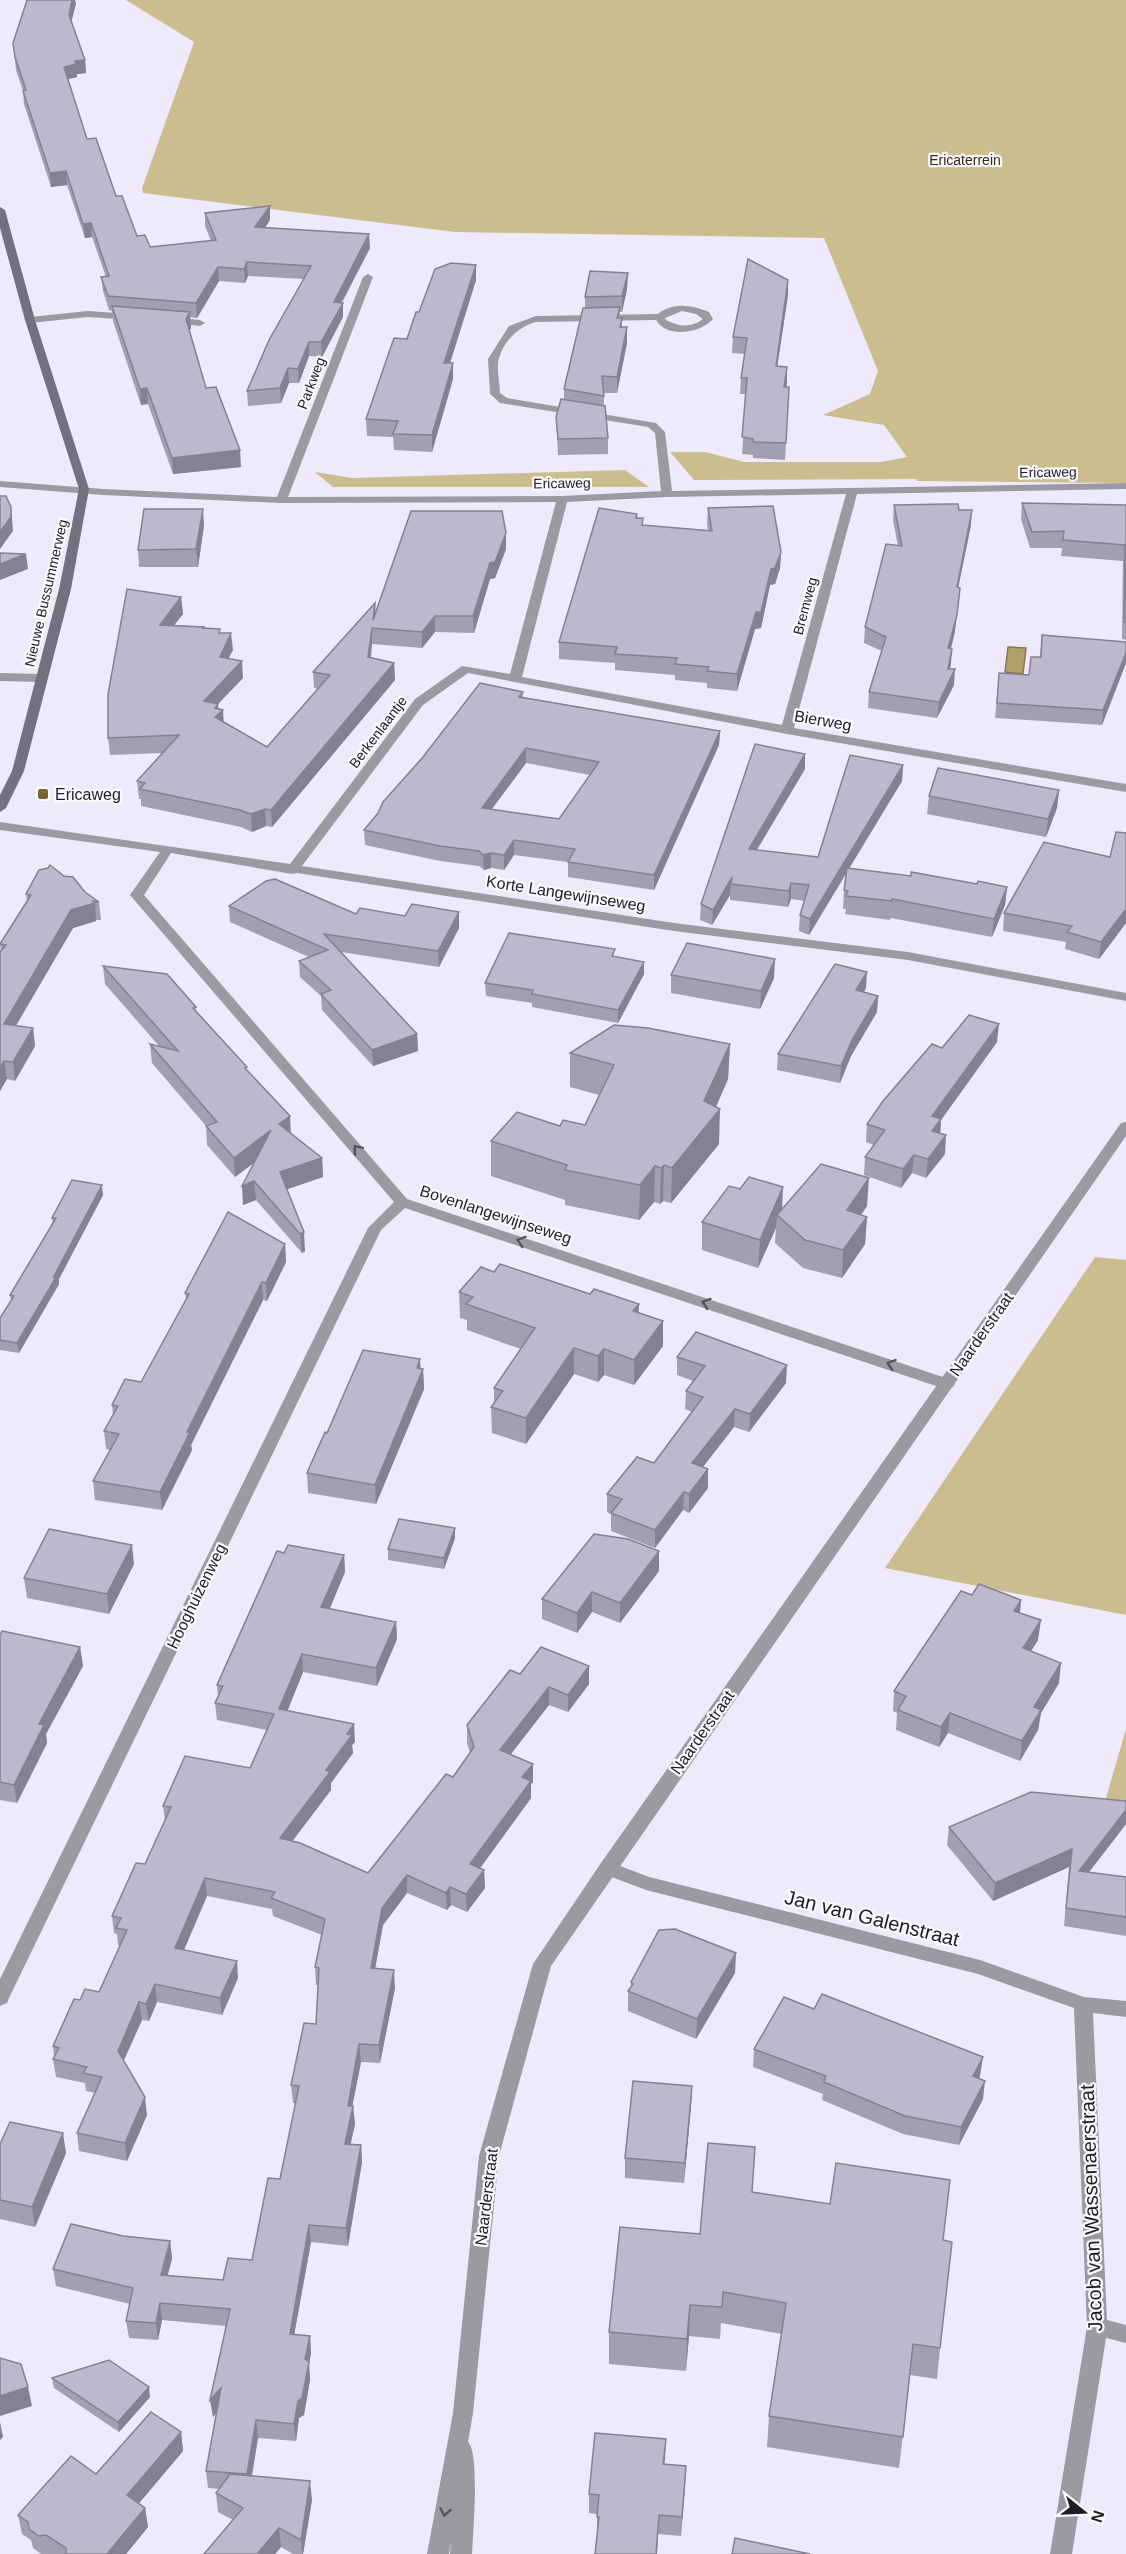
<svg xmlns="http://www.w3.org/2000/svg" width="1126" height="2554" font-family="Arial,sans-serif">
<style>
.green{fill:#ccbd8e}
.water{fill:#b1a069;stroke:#857854;stroke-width:1.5}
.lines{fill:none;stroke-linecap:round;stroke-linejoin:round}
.minor{fill:#9b99a2;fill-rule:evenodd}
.tertiary{fill:#9b99a2;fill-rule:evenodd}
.secondary{fill:#74717e;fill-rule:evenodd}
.wall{fill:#a39eb0;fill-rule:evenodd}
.shaded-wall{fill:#848190}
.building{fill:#bdb8cd;stroke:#848190;stroke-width:1.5;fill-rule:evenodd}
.oneway{stroke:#56545d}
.poi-dot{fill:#756634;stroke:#fafafe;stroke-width:2}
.labels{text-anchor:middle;stroke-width:4.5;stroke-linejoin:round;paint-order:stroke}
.far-park-label{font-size:14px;fill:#332c11;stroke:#fafafe}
.far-street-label{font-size:14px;fill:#1e1c24;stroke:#fafafe}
.street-label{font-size:16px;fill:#1e1c24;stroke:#fafafe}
.poi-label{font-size:16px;fill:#1e1c24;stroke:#fafafe;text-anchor:start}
.near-street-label{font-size:20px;fill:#1e1c24;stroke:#fafafe}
</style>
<rect width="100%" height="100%" fill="#eeeafc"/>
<g class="green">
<polygon points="126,0 1126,0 1126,483 917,481 916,479 694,480 670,452 705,452 744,462 881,462 907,457 884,425 823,415 870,394 878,371 824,238 455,232 143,193 142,188 194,42"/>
<polygon points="625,470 649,487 333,487 315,472 352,478"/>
<polygon points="1095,1257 1126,1260 1126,1615 885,1568"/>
<polygon points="1126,1729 1126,1819 1102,1812"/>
</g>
<polygon class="water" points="1008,647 1026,648 1023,674 1005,672"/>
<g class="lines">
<g class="minor">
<path d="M368,274L373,277L288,497L562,496L661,491L655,433L648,427L500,403L490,394L488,359L509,326L536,316L658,314C673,302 692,305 709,312L713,319C701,333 667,339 656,320L536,322C519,326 504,341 499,358C496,367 500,383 500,393L507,398L656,423L665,432L672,491L1126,483V489L857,494L794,728L1126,784V792L787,734L468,673L423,705L302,866L674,923L908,952L1126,993V1001L908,960L674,931L297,873L292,874L171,853L144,895L407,1199L952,1380L955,1384L952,1388H942L405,1208L381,1230L9,1998L7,2003L0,2006V1979L368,1228L394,1202L130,895L160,852L0,830V822L290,864L415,699L462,666L510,674L556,502L281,503L103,495L0,487V481L103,489L277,497L363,277ZM682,311L696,314L703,319C691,328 679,327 666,320L665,318ZM846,494L782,725L522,677L567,502L667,497Z"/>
<polygon points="88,311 131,314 136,317 131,320 88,317 30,323 25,320 30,317"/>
<polygon points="170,317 200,320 205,323 200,326 166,322 166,318"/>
<polygon points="0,673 41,674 47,678 41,682 0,681"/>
<polygon points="607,1861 649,1877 980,1960 1084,1997 1126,2001 1126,2017 1093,2013 1107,2320 1126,2325 1126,2343 1106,2338 1072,2554 1050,2554 1087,2327 1074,2008 978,1974 646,1890 601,1873 598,1868 601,1863"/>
</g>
<path class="tertiary" d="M1126,1122V1136L551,1966L499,2156L473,2413L468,2442C480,2453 473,2534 472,2554H450L451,2542L449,2554H427L453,2413L479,2156L533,1964L601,1863L1121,1123Z"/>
<polygon class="secondary" points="0,207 5,210 35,320 89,489 71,589 24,771 6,808 0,812 0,795 12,771 59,589 79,489 25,320 0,228"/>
</g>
<g class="wall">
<polygon points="76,3 71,22 85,60 86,73 77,74 77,77 68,79 87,139 137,236 150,247 211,241 205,226 205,213 270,220 265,227 370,248 342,303 343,303 343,317 322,357 309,356 299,383 289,383 281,403 248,406 247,391 303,279 248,276 245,283 219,281 197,318 190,317 191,328 189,331 206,388 241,467 173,474 148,404 141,405 113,321 112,311 109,310 103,291 101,277 106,277 92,237 85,238 67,185 51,187 24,104 23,91 16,70 13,43"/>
<polygon points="628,273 627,289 622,312 620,312 620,318 622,318 622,327 627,343 617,393 604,393 604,406 608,438 608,454 558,455 556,417 564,399 564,389 585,308 585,297"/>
<polygon points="476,280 450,363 453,379 432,452 394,450 393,437 367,436 366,419 419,312"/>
<polygon points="788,295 777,366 787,383 786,387 789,387 785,460 753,458 753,455 742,454 746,394 740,394 741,378 745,354 732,353 733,337"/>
<polygon points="1022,503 1126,505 1126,640 1122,639 1123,561 1061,556 1062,548 1030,548 1021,519"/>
<polygon points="894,505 959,510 971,525 958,588 955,631 951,649 952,649 950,669 954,685 937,718 868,708 869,692 882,651 864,643 865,627 898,546 893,520"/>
<polygon points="708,508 781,552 780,568 775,584 770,585 761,628 755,629 737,691 707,688 707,683 675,680 675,675 615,670 615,663 559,659 559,642 637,514 637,518 643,525 708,530 707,524"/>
<polygon points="204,525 198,567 139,567 138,550"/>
<polygon points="506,549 495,578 490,579 474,633 435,632 422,648 372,644 371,658 394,663 395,680 272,827 266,826 252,832 241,827 141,806 141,799 139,799 137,781 163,753 110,755 108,738 181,597 183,614 174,625 204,627 204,629 220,629 220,633 233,650 228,658 243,678 218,704 218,709 223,722 267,747 318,689 314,688 313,672 375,603 376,612"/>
<polygon points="1042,635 1126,642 1126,663 1102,725 995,718 999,673 1029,675 1040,657"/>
<path d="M523,692V697L720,731L719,745L654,890L568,877V862L514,855L504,870L491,868L484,870L479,866L440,861L365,845L364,830ZM526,763L590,775L559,819L492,809Z"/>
<polygon points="903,765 902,781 849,868 977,884 1007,887 1005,905 992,937 891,918 890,920 845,914 846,909 843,909 844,890 846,873 809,935 799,931 800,915 805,901 791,899 788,907 730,900 730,895 712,925 700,920 701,904 805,769 757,850 818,857"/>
<polygon points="1059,790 1057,808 1046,837 927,814 929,796"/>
<polygon points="1126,833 1126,923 1099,959 1065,949 1066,942 1003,931 1004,913 1110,857"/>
<polygon points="85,892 99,902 101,920 96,920 96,921 73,928 16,1026 33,1028 35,1046 15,1081 7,1079 0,1091 0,952 1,951 0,944 27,901 26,894"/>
<polygon points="229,906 356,914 459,928 439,967 341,952 417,1034 418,1051 373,1066 322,1010 321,996 300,977 299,961 309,957 230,922"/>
<polygon points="103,966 196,1007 196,1011 247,1071 291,1134 322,1158 323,1177 287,1189 305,1251 302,1253 256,1200 243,1205 254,1163 235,1177 207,1145 206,1126 152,1063 150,1044 159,1046 105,984"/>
<polygon points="644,974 618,1023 532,1007 532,1003 486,996 485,983"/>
<polygon points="671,975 774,978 760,1009 671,993"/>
<polygon points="866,988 864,992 878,996 877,1012 851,1056 840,1083 777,1070 778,1054"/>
<polygon points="997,1042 941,1120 940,1133 945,1154 926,1178 912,1173 901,1188 864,1175 865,1157 874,1145 866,1142 867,1124 942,1048"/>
<polygon points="730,1044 728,1079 716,1107 719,1144 671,1203 663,1201 660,1204 654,1202 639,1220 565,1205 565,1200 491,1176 491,1141 560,1126 585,1125 599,1095 570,1087 570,1053"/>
<polygon points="103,1195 59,1279 59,1284 19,1353 0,1350 0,1318 11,1301 10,1295 53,1224 52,1218"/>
<polygon points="867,1206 861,1215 867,1217 865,1244 842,1278 803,1268 775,1243 776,1228 758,1268 702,1250 702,1222 782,1209"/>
<polygon points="285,1244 286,1262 267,1301 263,1300 191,1445 192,1450 162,1510 95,1500 93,1481 110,1450 106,1449 104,1431 113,1415 112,1405 141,1382 186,1299 185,1293"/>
<polygon points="494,1272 638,1312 663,1321 663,1346 634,1385 604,1375 598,1382 574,1374 526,1444 492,1433 491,1407 494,1403 494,1388 521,1349 467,1330 467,1320 460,1318 459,1292"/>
<polygon points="677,1357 786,1383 749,1432 734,1427 703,1467 708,1488 689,1513 683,1510 655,1548 611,1531 611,1514 607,1512 607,1494 654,1463 692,1412 685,1409 686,1391 693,1381 677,1375"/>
<polygon points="421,1369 423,1369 424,1389 376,1504 308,1493 307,1473 327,1433"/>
<polygon points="455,1528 455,1538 444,1569 388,1560 388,1549"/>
<polygon points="284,1553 344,1555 345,1572 329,1609 396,1622 397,1639 377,1686 303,1672 287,1711 355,1742 352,1745 353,1753 331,1783 331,1790 292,1841 368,1873 453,1777 470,1753 467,1743 467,1725 520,1674 589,1684 568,1712 549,1705 510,1755 533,1782 531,1784 531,1798 480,1868 484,1870 485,1888 467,1912 451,1905 447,1910 407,1893 383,1925 375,1968 395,1988 380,2063 361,2062 352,2106 353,2106 355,2124 350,2144 361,2145 362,2162 348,2246 311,2242 294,2335 310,2336 311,2353 309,2364 310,2380 304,2415 299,2418 296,2441 258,2438 252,2476 312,2500 303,2554 293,2554 281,2547 275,2554 204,2554 233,2520 218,2512 216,2493 219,2489 208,2488 206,2471 216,2413 213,2417 226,2326 162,2320 158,2340 129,2338 126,2321 130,2304 56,2286 53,2269 123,2236 170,2241 172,2259 167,2276 223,2280 252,2260 280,2179 296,2103 293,2103 291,2085 316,2024 318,1985 316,1985 315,1967 322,1935 273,1916 272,1909 207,1896 184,1950 238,1978 222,2015 157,2002 149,2021 142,2020 123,2061 147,2115 127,2161 79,2151 77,2133 95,2093 86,2091 85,2083 56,2077 53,2059 54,2057 53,2046 80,2000 99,1992 120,1946 118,1945 117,1934 114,1933 112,1916 145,1864 165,1821 163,1806 250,1768 267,1730 217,1720 215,1703 218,1697 217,1685"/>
<polygon points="134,1564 109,1614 27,1598 24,1578"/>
<polygon points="659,1571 620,1623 592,1612 577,1633 542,1619 542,1599"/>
<polygon points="972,1595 1021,1600 1020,1613 1038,1640 1031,1651 1059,1683 1041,1713 1038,1730 1020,1761 948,1733 939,1747 896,1730 897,1713 893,1711 894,1691"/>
<polygon points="0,1635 80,1647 83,1666 46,1734 47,1743 17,1803 0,1800"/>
<polygon points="1126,1801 1126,1824 1089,1872 1126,1877 1126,1936 1064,1926 1069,1867 993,1901 947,1845 949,1827"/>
<polygon points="735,1973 696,2039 628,2011 628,1991 631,1987 631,1982"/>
<polygon points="754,2049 980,2076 979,2078 983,2099 959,2145 903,2134 822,2100 823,2094 753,2067"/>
<polygon points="692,2086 691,2106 684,2183 625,2178 625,2158"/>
<polygon points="0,2144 66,2153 35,2227 0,2219"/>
<polygon points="753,2192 943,2240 940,2348 937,2379 910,2375 899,2468 767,2447 769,2416 782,2334 721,2323 720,2339 689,2336 686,2371 609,2364 609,2332 700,2234"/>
<polygon points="52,2378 150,2397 119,2432 54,2388"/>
<polygon points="181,2432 183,2451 139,2503 145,2508 148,2527 126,2554 41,2554 33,2548 31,2540 22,2534 18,2515 96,2474"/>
<polygon points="665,2459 664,2464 685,2485 681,2536 658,2534 657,2554 595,2554 597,2536 597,2514 589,2513 589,2494"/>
</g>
<g class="shaded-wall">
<polygon points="72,0 75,0 76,3 70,28 69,15"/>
<polygon points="85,60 86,73 77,74 77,77 65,80 64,67 75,61"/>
<polygon points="66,171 67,185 51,187 50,173"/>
<polygon points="270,206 270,220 256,241 255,227"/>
<polygon points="91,223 92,237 85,238 83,224"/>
<polygon points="369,234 370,248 334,316 334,302"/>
<polygon points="247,262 248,276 245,283 244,269"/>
<polygon points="476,265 476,280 445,379 444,363"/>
<polygon points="218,267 219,281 197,318 196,303"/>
<polygon points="628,273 627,289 622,312 622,296"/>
<polygon points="788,280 788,295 775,382 776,366"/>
<polygon points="343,303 343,317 322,357 321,342"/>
<polygon points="190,312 191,328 187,335 186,319"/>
<polygon points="627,327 627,343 617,393 617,377"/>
<polygon points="309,342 309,356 299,383 298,369"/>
<polygon points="453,363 453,379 432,452 432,435"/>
<polygon points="787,367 787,383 784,403 784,387"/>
<polygon points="288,368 289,383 281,403 280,388"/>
<polygon points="147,388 148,404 141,405 140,389"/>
<polygon points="240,450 241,467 173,474 172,458"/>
<polygon points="11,507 13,531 0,549 0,532"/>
<polygon points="203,509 204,525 198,567 196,549"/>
<polygon points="972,510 971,525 955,603 957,587"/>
<polygon points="506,533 506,549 495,578 490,579 474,633 473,616 490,563"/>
<polygon points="781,552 780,568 775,584 770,585 761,628 755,629 737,691 737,674 756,612 771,569"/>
<polygon points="26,554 28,569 0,580 0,586 0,564"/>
<polygon points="960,588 955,631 947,664 948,648"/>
<polygon points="181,597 183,614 161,642 160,625"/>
<polygon points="435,616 435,632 422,648 422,632"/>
<polygon points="372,628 372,644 368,674 368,657"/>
<polygon points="231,633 233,650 221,673 220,657"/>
<polygon points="952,649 951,664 947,684 948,669"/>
<polygon points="1126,653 1126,663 1102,725 1103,710"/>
<polygon points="242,661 243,678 218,704 219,713 223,710 224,727 205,718 204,701"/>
<polygon points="394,663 395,680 272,827 271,810"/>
<polygon points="955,669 954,685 937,718 939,702"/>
<polygon points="720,731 719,745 654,890 654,875"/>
<polygon points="526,748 526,763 482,822 482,808"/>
<polygon points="805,754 805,769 748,864 749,849"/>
<polygon points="903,765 902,781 809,935 810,919"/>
<polygon points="1059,790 1057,808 1046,837 1048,819"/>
<polygon points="265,809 266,826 252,832 251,814"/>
<polygon points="514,840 514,855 504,870 504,855"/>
<polygon points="491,853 491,868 484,870 483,855"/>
<polygon points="732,877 731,884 730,895 712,925 713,910"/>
<polygon points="791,883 791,899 788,907 789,891"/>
<polygon points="1007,887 1005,905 992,937 994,919"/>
<polygon points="95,903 96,921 73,928 6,1042 4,1024 71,910"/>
<polygon points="1126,909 1126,923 1099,959 1101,942"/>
<polygon points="459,912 459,928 439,967 438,951"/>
<polygon points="775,959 774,978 760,1009 761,991"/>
<polygon points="644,962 644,974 618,1023 618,1010"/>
<polygon points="867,972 866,988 855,1007 856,990"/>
<polygon points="878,996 877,1012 851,1056 840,1083 841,1066 852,1040"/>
<polygon points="999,1024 997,1042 941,1120 940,1138 931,1149 932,1116"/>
<polygon points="33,1028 35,1046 15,1081 13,1062"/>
<polygon points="417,1034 418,1051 373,1066 372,1050"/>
<polygon points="730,1044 728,1079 708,1124 720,1109 719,1144 671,1203 672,1168"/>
<polygon points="4,1061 7,1079 0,1091 0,1068"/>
<polygon points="290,1116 291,1135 279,1124"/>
<polygon points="271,1130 272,1149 235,1177 234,1158"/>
<polygon points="946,1135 945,1154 926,1178 928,1159"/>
<polygon points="914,1155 912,1173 901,1188 903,1169"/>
<polygon points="322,1158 323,1177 282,1191 280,1172"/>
<polygon points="664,1165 663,1201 660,1204 661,1168"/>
<polygon points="655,1166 654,1202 639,1220 640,1185"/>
<polygon points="869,1178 867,1206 845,1238 847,1210"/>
<polygon points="254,1181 256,1200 243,1205 242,1186"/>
<polygon points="102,1185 103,1195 59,1279 59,1284 19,1353 17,1343"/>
<polygon points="783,1187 782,1215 777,1215 776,1228 758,1268 760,1240"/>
<polygon points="867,1217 865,1244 842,1278 843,1250"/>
<polygon points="304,1232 305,1251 302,1253 300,1234"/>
<polygon points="285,1244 286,1262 267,1301 266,1283"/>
<polygon points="262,1282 263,1300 191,1445 192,1450 162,1510 160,1492 187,1432"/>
<polygon points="639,1304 638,1330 633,1311"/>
<polygon points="663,1321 663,1346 634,1385 634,1360"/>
<polygon points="574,1348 574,1374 526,1444 526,1418"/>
<polygon points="604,1349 604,1375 598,1382 598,1356"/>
<polygon points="420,1359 421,1375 423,1369 424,1389 376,1504 375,1485"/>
<polygon points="787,1365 786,1383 749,1432 750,1414"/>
<polygon points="735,1409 734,1427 691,1482 692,1463"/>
<polygon points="708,1469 708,1488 689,1513 689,1494"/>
<polygon points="684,1492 683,1510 655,1548 655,1530"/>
<polygon points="455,1528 455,1538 444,1569 444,1558"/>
<polygon points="132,1545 134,1564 109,1614 107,1594"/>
<polygon points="659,1551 659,1571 620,1623 620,1603"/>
<polygon points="344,1555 345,1572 323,1625 321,1607"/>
<polygon points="592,1592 592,1612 577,1633 577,1613"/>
<polygon points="1021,1600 1019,1619 1014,1611"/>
<polygon points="1041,1620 1038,1640 1020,1668 1023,1648"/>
<polygon points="396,1622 397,1639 377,1686 376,1668"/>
<polygon points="80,1647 83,1666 46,1734 47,1743 17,1803 14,1785 39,1724"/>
<polygon points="302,1654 303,1672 281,1727 279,1709"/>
<polygon points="1061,1663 1059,1683 1041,1713 1038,1730 1020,1761 1022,1741 1034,1707"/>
<polygon points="589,1666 589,1684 568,1712 568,1695"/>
<polygon points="549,1687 549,1705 500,1768 500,1750"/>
<polygon points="950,1713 948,1733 939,1747 941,1727"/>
<polygon points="354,1724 355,1742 352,1745 353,1753 331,1783 331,1790 282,1855 280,1838 326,1770 347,1734"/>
<polygon points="533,1764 533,1782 531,1784 531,1798 470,1882 470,1864 522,1777"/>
<polygon points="1126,1810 1126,1824 1076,1889 1079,1871"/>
<polygon points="1072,1849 1069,1867 993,1901 995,1883"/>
<polygon points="484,1870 485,1888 467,1912 466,1894"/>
<polygon points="407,1875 407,1893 383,1925 372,1986 371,1968 382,1908"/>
<polygon points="205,1878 207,1896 177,1966 175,1948"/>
<polygon points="450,1887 451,1905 447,1910 446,1893"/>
<polygon points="736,1953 735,1973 696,2039 697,2019"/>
<polygon points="237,1961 238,1978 222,2015 220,1998"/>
<polygon points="394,1970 395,1988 380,2063 379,2045"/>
<polygon points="155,1984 157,2002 149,2021 146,2004"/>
<polygon points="139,2002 142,2020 120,2069 118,2051"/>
<polygon points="359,2044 361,2062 349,2123 348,2106"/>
<polygon points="983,2057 980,2076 971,2095 973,2076"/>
<polygon points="985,2081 983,2099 959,2145 961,2127"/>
<polygon points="692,2086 691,2106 684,2183 685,2163"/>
<polygon points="145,2097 147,2115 127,2161 125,2143"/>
<polygon points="353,2106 355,2124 347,2161 345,2144"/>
<polygon points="63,2133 66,2153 35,2227 32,2207"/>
<polygon points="361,2145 362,2162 348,2246 346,2228"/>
<polygon points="309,2225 311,2242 291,2352 290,2334"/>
<polygon points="170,2241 172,2259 163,2293 161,2275"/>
<polygon points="160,2303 162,2320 158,2340 156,2323"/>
<polygon points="690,2305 689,2336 686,2371 687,2339"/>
<polygon points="310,2336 311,2353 309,2364 310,2380 304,2415 299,2418 296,2441 294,2424"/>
<polygon points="28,2387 32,2406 0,2416 0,2396"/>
<polygon points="149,2387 150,2397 119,2432 118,2422"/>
<polygon points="221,2388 223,2405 213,2417 210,2400"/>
<polygon points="256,2420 258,2438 249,2491 247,2474"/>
<polygon points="0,2422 3,2437 0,2440"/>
<polygon points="181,2432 183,2451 130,2514 127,2495"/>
<polygon points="666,2439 665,2459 662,2484 663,2464"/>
<polygon points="686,2466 685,2485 681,2536 682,2517"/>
<polygon points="310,2481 312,2500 303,2554 302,2554 301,2540"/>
<polygon points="145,2508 148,2527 126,2554 107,2554"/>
<polygon points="659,2515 657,2554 656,2554"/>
<polygon points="279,2528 281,2547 275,2554 257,2554"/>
</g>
<g class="building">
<polygon points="27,0 72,0 69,15 85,60 75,61 76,64 64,67 87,139 96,138 116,196 122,196 137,236 145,235 150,247 216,240 205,213 270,206 255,227 369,234 334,302 343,303 321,342 309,342 298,369 288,368 280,388 247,391 269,340 311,266 247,262 244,269 218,267 196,303 108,296 101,277 109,276 91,223 83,224 66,171 50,173 23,91 26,90 15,57 13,43"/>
<polygon points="748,259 788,280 776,366 787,367 784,387 789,387 786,443 753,442 753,439 742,437 747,378 741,378 747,338 733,337"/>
<polygon points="451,263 476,265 444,363 453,363 432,435 393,434 398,421 366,419 394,338 407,339 416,312 419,312 435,269"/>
<polygon points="590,271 628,273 622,296 585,297"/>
<polygon points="112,306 190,312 186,319 206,388 216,387 240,450 172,458 147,388 140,389"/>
<polygon points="620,307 617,318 622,318 620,327 627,327 617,377 602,376 604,396 564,389 583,308"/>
<polygon points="561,399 605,406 608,438 558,439 556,417"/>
<polygon points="0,496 6,496 11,507 11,517 0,532"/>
<polygon points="1022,503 1126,505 1126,623 1124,622 1125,545 1063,540 1064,531 1032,532"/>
<polygon points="948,504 958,504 959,510 972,510 957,587 960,588 957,615 948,648 952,649 948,669 955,669 939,702 869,692 886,637 865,627 886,544 902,546 894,505"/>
<polygon points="773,506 781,552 775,568 771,569 761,612 756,612 737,674 707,671 709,667 675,664 677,658 615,654 617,647 559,642 599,508 637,514 636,518 643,518 642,525 712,531 708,508"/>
<polygon points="144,509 203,509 196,549 138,550"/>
<polygon points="411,511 502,511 506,533 495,562 490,563 473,616 435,616 422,632 372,628 368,657 394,663 271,810 265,809 251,814 240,810 140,789 145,783 137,781 179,735 108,738 108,694 127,589 181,597 160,625 204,627 203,628 220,629 219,633 231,633 220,657 242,661 204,701 218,704 215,708 223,710 215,717 267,747 330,675 313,672 375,603 373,620"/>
<polygon points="0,553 26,554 0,564"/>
<polygon points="1042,635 1126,642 1126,653 1103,710 997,703 999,673 1029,675 1031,657 1041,657"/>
<path d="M480,683L523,692L519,697L720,731L654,875L568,862L575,849L514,840L504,855L491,853L483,855L479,851L440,846L364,830L378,813L383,802L423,757ZM526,748L599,762L559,819L482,808Z"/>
<polygon points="755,744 805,754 749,849 818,857 850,755 903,765 810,919 800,915 809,885 791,883 789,891 731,884 732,877 713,910 701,904"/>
<polygon points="938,768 1059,790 1048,819 929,796"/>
<polygon points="1116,832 1126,833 1126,909 1101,942 1067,932 1072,926 1004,913 1044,842 1110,857"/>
<polygon points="50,865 64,876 73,877 85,892 99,902 93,901 95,903 71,910 4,1024 33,1028 13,1062 4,1061 0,1068 0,952 6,945 0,944 31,895 26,894 39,870 48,868"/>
<polygon points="847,868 911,876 911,872 977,884 978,881 1007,887 994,919 892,899 892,901 846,896 848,891 844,890"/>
<polygon points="275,879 356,914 360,908 405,916 412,904 459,912 438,951 324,934 417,1034 372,1050 321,994 331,990 299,961 328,950 229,906 266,881"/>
<polygon points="509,933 615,949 612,956 644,962 618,1010 532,994 533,990 485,983"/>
<polygon points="687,943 775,959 761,991 671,975"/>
<polygon points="835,964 867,972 856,990 878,996 852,1040 841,1066 778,1054"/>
<polygon points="103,966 167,974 196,1007 193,1008 247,1067 245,1068 290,1116 279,1124 322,1158 280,1172 304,1232 300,1234 254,1181 242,1186 271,1130 234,1158 206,1126 217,1122 150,1044 178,1051"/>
<polygon points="969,1015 999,1024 932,1116 941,1119 932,1131 946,1135 928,1159 914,1155 903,1169 865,1157 885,1130 867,1124 883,1101 932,1044 942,1048"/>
<polygon points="614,1025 648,1028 730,1044 704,1101 720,1109 672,1168 664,1165 661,1168 655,1166 640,1185 565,1170 567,1165 491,1141 517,1112 560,1126 563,1120 585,1125 614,1065 570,1053"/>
<polygon points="821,1164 869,1178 847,1210 867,1217 843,1250 805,1240 777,1215"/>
<polygon points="749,1177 783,1187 760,1240 702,1222 729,1186 740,1189"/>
<polygon points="72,1180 102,1185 53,1278 58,1274 17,1343 0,1340 0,1318 14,1296 10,1295 56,1218 52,1218"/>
<polygon points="228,1212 285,1244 266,1283 262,1282 187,1432 190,1432 160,1492 93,1481 119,1434 104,1431 118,1406 112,1405 125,1379 141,1382 189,1294 185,1293"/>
<polygon points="500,1264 590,1294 594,1289 639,1304 633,1311 663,1321 634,1360 604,1349 598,1356 574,1348 526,1418 491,1407 503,1391 494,1388 535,1328 466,1304 473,1297 459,1292 481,1267 494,1272"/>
<polygon points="696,1332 787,1365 750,1414 735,1409 692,1463 708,1469 689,1494 684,1492 655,1530 611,1513 622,1499 607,1494 637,1457 654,1463 703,1397 686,1391 705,1366 677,1357"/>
<polygon points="363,1350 420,1359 417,1368 423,1369 375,1485 307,1473 325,1432 327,1433"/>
<polygon points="399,1519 455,1528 444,1558 388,1549"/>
<polygon points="49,1529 132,1545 107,1594 24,1578"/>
<polygon points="594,1534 628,1539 659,1551 620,1603 592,1592 577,1613 542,1599"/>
<polygon points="288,1545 344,1555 321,1607 396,1622 376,1668 302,1654 279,1709 354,1724 347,1734 352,1735 326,1770 330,1772 280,1838 300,1843 368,1873 446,1774 453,1777 474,1747 467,1725 510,1670 520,1674 541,1647 589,1666 568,1695 549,1687 500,1750 533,1764 522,1777 531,1781 470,1864 484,1870 466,1894 450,1887 446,1893 407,1875 382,1908 371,1968 394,1970 379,2045 359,2044 348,2106 353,2106 345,2144 361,2145 346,2228 309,2225 290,2334 310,2336 305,2359 309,2362 302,2398 298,2401 294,2424 256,2420 247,2474 206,2471 221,2388 210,2400 230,2309 160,2303 156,2323 126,2321 133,2288 53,2269 71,2224 123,2236 170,2241 161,2275 223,2280 228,2258 252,2260 268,2178 280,2179 299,2086 291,2085 304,2023 316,2024 319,1968 315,1967 325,1919 271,1898 275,1892 205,1878 175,1948 237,1961 220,1998 155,1984 146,2004 139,2002 118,2051 145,2097 125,2143 77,2133 102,2077 83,2073 87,2067 53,2059 59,2048 53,2046 74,1999 80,2000 85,1989 99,1992 127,1930 116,1928 121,1918 112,1916 136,1863 145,1864 171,1807 163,1806 185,1756 250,1768 274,1714 215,1703 223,1686 217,1685 277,1551 284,1553"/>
<polygon points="979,1584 1021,1600 1014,1611 1041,1620 1023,1648 1061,1663 1034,1707 1041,1710 1022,1741 950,1713 941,1727 898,1710 906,1696 894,1691 961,1591 972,1595"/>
<polygon points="2,1631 80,1647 39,1724 44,1725 14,1785 0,1782 0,1635"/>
<polygon points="1031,1792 1126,1801 1126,1810 1079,1871 1126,1877 1126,1917 1066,1908 1072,1849 995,1883 949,1827"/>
<polygon points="675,1929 736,1953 697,2019 628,1991 633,1984 631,1982 659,1930"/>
<polygon points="822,1994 983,2057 973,2076 985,2081 961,2127 905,2116 824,2082 826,2076 754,2049 784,1997 814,2009"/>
<polygon points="633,2081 692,2086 685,2163 625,2158"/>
<polygon points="10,2122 63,2133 32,2207 0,2200 0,2144"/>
<polygon points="708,2143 755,2147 752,2192 830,2204 836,2163 950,2180 943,2240 952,2242 940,2348 913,2344 903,2437 769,2416 786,2303 723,2292 722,2307 690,2305 687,2339 609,2332 620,2227 700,2234"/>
<polygon points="0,2358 21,2364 28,2387 0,2396"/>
<polygon points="109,2360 149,2387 118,2422 52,2378"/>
<polygon points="151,2412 181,2432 127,2495 145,2508 107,2554 66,2554 66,2548 46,2535 39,2536 29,2529 28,2522 18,2515 71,2456 96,2474"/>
<polygon points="595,2433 666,2439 663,2464 686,2466 682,2517 659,2515 656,2554 595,2554 599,2517 597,2517 599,2495 589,2494"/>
<polygon points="230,2474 310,2481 301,2540 279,2528 257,2554 204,2554 243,2508 216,2493"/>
<polygon points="735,2538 810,2554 732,2554"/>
</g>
<defs><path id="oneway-chevron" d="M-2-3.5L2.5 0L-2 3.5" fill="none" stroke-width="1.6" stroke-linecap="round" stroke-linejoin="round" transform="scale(1.5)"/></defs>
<g class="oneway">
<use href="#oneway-chevron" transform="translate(357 1149) rotate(-131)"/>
<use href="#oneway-chevron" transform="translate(521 1241) rotate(-162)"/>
<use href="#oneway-chevron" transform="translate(706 1303) rotate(-162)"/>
<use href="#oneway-chevron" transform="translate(891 1364) rotate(-161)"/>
<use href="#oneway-chevron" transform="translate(445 2512) rotate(100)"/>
</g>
<rect class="poi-dot" x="37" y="788" width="12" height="12" rx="3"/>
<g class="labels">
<g class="far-park-label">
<text x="965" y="165">Ericaterrein</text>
</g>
<g class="far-street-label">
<text transform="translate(311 383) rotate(-69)" y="5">Parkweg</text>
<text transform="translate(1048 472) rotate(-1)" y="5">Ericaweg</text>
<text transform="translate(562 483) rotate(-1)" y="5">Ericaweg</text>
<text transform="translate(46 593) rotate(-77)" y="5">Nieuwe Bussummerweg</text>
<text transform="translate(805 606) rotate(-75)" y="5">Bremweg</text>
<text transform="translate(378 732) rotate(-53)" y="5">Berkenlaantje</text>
</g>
<g class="street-label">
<text transform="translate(823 720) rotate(10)" y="6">Bierweg</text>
<text transform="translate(566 893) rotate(9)" y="6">Korte Langewijnseweg</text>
<text transform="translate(496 1214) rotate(18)" y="6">Bovenlangewijnseweg</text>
<text transform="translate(981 1334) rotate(-55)" y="6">Naarderstraat</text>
<text transform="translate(196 1596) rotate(-64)" y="6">Hooghuizenweg</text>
<text transform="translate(702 1732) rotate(-55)" y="6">Naarderstraat</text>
<text transform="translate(486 2197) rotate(-83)" y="6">Naarderstraat</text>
</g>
<g class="poi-label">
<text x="55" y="800">Ericaweg</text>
</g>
<g class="near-street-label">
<text transform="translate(872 1918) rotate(14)" y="7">Jan van Galenstraat</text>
<text transform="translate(1091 2208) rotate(-92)" y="7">Jacob van Wassenaerstraat</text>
</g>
</g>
<g transform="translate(1084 2512) rotate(108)" stroke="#fafafe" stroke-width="4.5" paint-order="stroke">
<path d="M0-4.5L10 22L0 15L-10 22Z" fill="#1e1c24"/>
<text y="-9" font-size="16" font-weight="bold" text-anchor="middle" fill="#1e1c24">N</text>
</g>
</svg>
